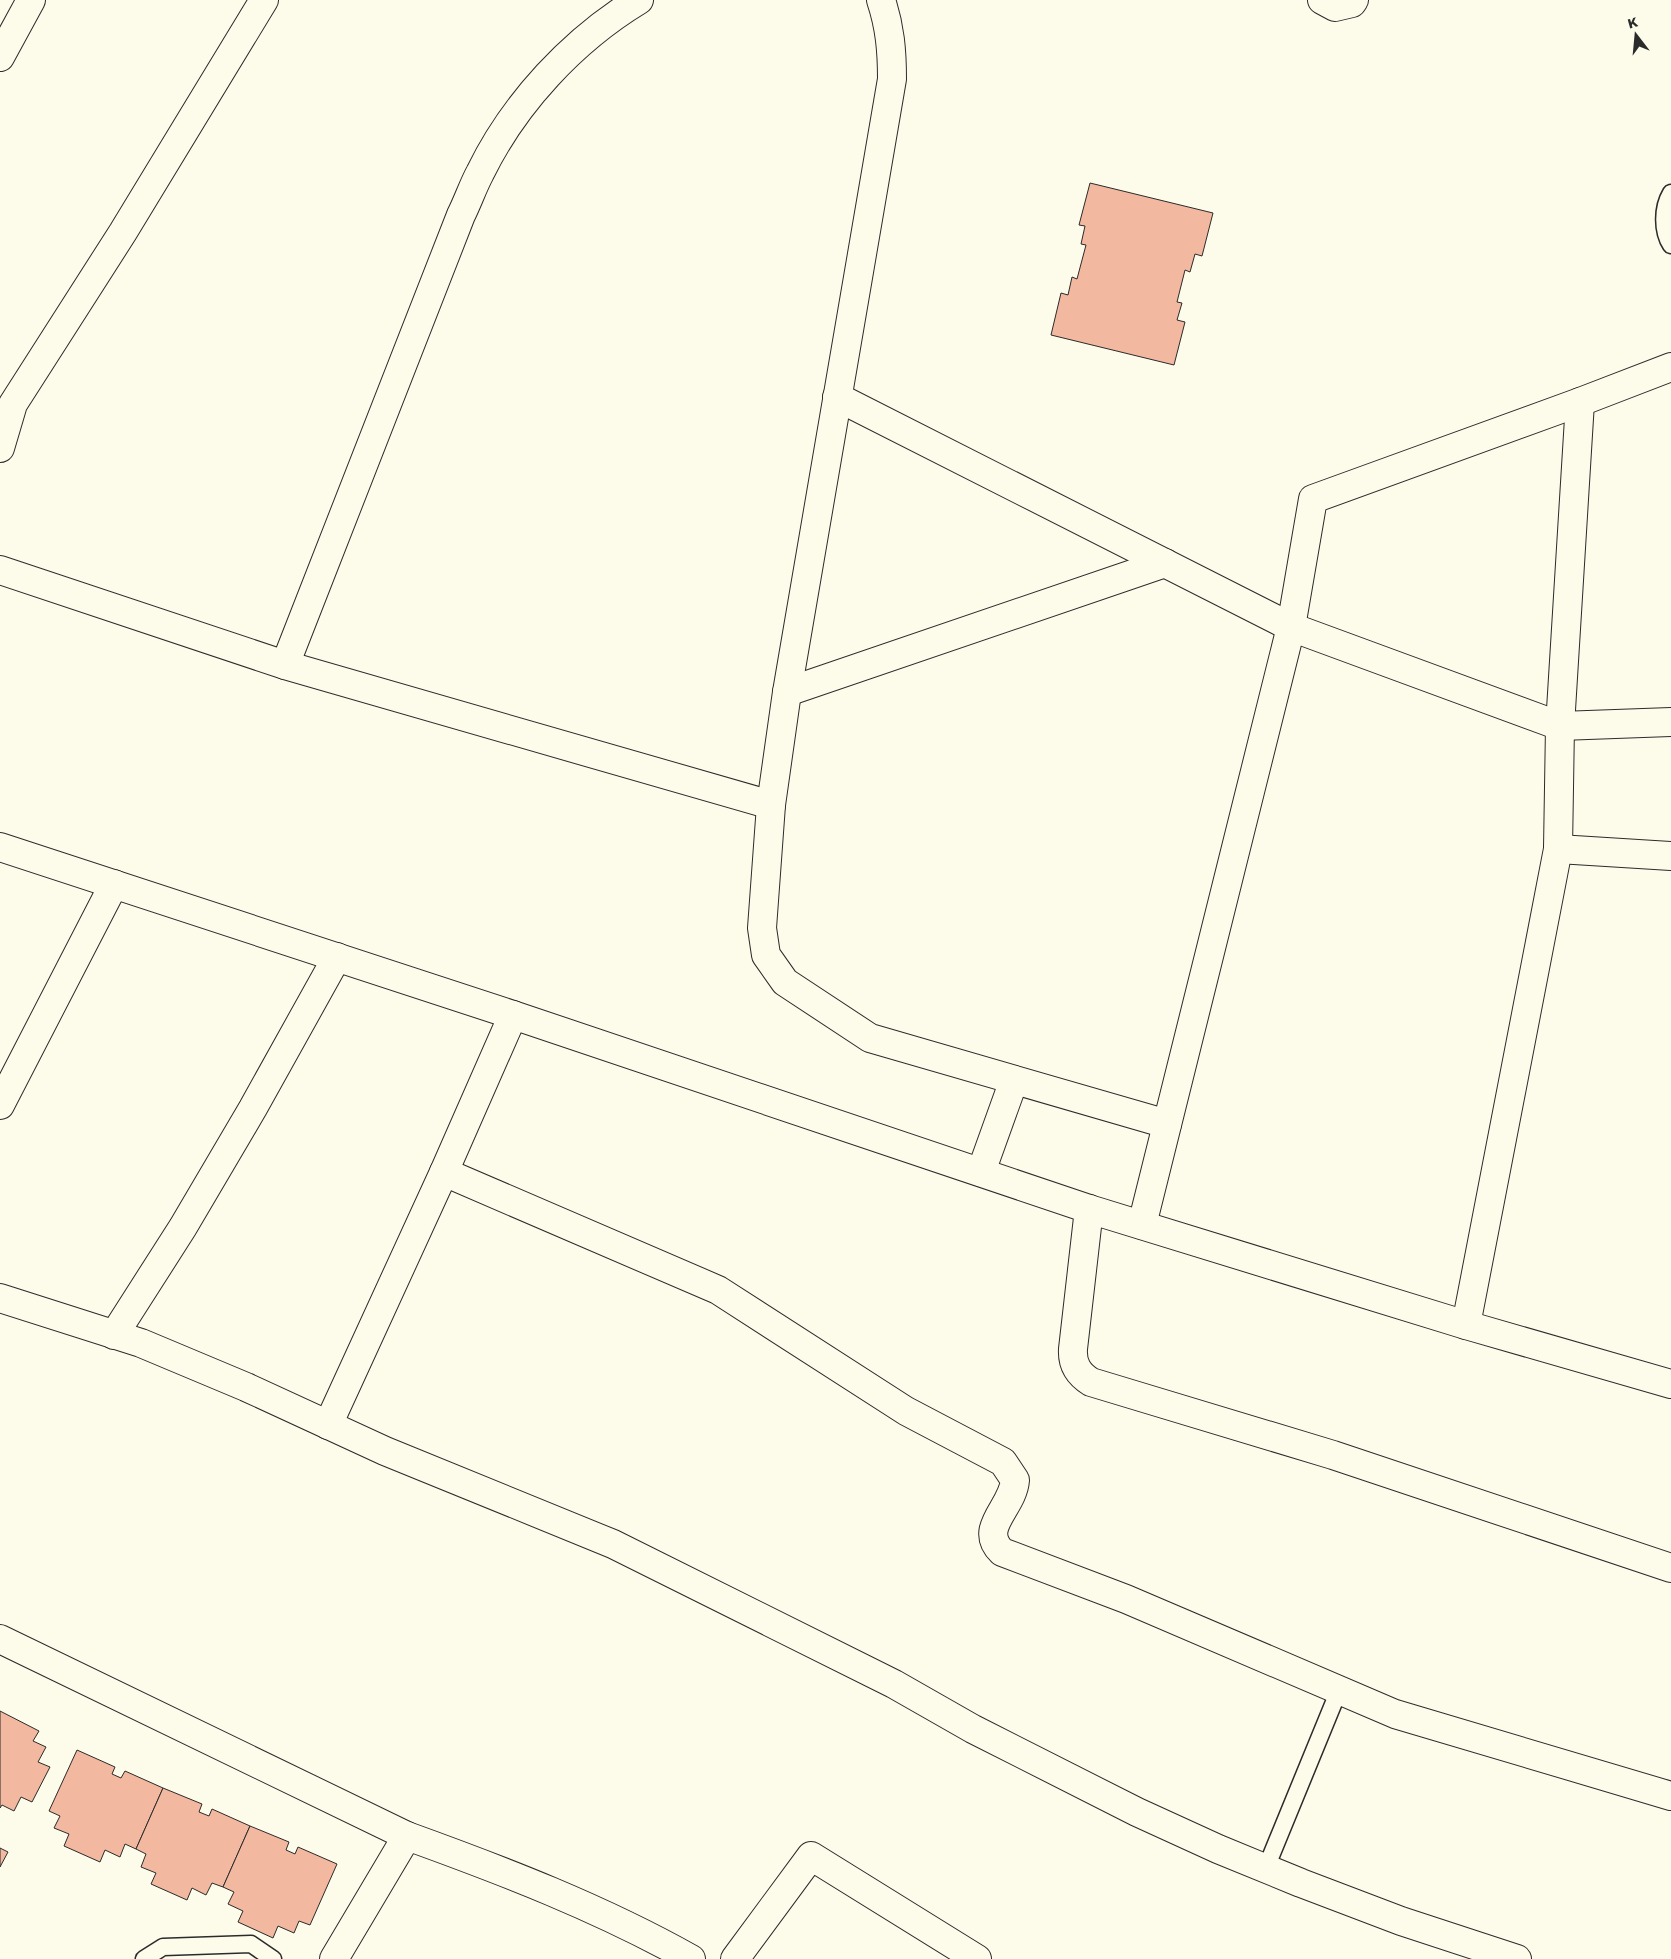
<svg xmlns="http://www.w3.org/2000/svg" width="1671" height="1959" font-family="'Work Sans',sans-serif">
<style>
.building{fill:#f2b8a0;stroke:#2b2b2b}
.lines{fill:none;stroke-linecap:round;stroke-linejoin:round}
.service-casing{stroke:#2b2b2b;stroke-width:19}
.minor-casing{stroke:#2b2b2b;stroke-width:30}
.service{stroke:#fdfbea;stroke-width:16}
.minor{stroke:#fdfbea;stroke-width:28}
</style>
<rect width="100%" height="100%" fill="#fdfbea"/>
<g class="building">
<polygon points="1090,183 1213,213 1202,256 1195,254 1190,272 1185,270 1177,302 1182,303 1177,320 1185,322 1174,365 1051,335 1061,293 1068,295 1072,277 1077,279 1086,245 1081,244 1085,226 1079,225"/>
<polygon points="0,1711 39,1731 33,1741 46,1747 38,1762 50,1767 32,1802 21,1797 14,1811 2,1805 0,1808"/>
<polygon points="77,1750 115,1767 112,1774 121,1778 125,1771 163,1788 136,1849 125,1844 120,1857 105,1850 100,1862 64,1846 69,1834 54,1828 60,1816 49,1811"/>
<polygon points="163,1788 202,1804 199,1812 209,1816 212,1809 250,1826 223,1887 212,1883 206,1895 192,1888 187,1900 151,1884 156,1873 141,1867 146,1854 136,1849"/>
<polygon points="250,1826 289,1842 286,1850 295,1854 298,1847 337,1864 310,1925 299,1921 294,1933 278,1926 273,1938 238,1922 243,1911 228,1904 234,1892 223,1887"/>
<polygon points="0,1848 8,1852 0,1867"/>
</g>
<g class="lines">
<g class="service-casing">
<g id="service">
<path d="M1671,193C1662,208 1662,231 1671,245"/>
<polyline points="1266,1868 1339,1690"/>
<polyline points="144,1959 163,1947 251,1944 273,1959"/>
</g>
</g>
<g class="minor-casing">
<g id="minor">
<path d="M881,0C890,27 892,51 892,79L787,692L771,805L762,928L766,955L785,982L870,1038L1167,1124"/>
<polyline points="1322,0 1335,7 1352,3 1354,0"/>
<polyline points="0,57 31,0"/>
<polyline points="837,397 1291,627 1560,726 1671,722"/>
<polyline points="0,448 13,404 123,232 264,0"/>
<polyline points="0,570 285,665 771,805"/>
<path d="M285,665L461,215C468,201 473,186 480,173C514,103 573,40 639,0"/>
<polyline points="787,692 1165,563"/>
<polyline points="0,847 513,1015 1089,1209 1466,1325 1671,1384"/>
<polyline points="1558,849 1671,856"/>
<polyline points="0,1105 114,884"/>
<path d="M444,1172L718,1290L906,1411L1003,1462L1015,1480C1013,1508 977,1528 1002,1552L1126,1599L1395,1714L1671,1796"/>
<polyline points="981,1172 1014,1080"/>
<path d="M1089,1209L1073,1349C1072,1364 1078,1374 1091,1382L1333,1455L1671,1568"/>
<polyline points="1142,1225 1291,627 1313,499 1580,402 1671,367"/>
<polyline points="0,1298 141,1343 246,1387 385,1451 613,1544 894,1684 973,1729 1137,1812 1218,1849 1301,1883 1401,1921 1517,1959"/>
<polyline points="1466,1325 1558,849 1560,726 1580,402"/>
<polyline points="114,1335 183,1227 253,1108 337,957"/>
<polyline points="328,1425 444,1172 513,1015"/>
<polyline points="0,1639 407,1836 334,1959"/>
<path d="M407,1836C504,1871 600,1908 691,1959"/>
<polyline points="735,1959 811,1856 977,1959"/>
</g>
</g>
<use href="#service" class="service"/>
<use href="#minor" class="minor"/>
</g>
<g transform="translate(1636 35) rotate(344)" stroke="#fdfbea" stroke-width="4" paint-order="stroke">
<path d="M0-4L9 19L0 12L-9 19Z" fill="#2b2b2b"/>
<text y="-8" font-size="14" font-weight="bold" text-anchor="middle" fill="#2b2b2b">K</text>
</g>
</svg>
